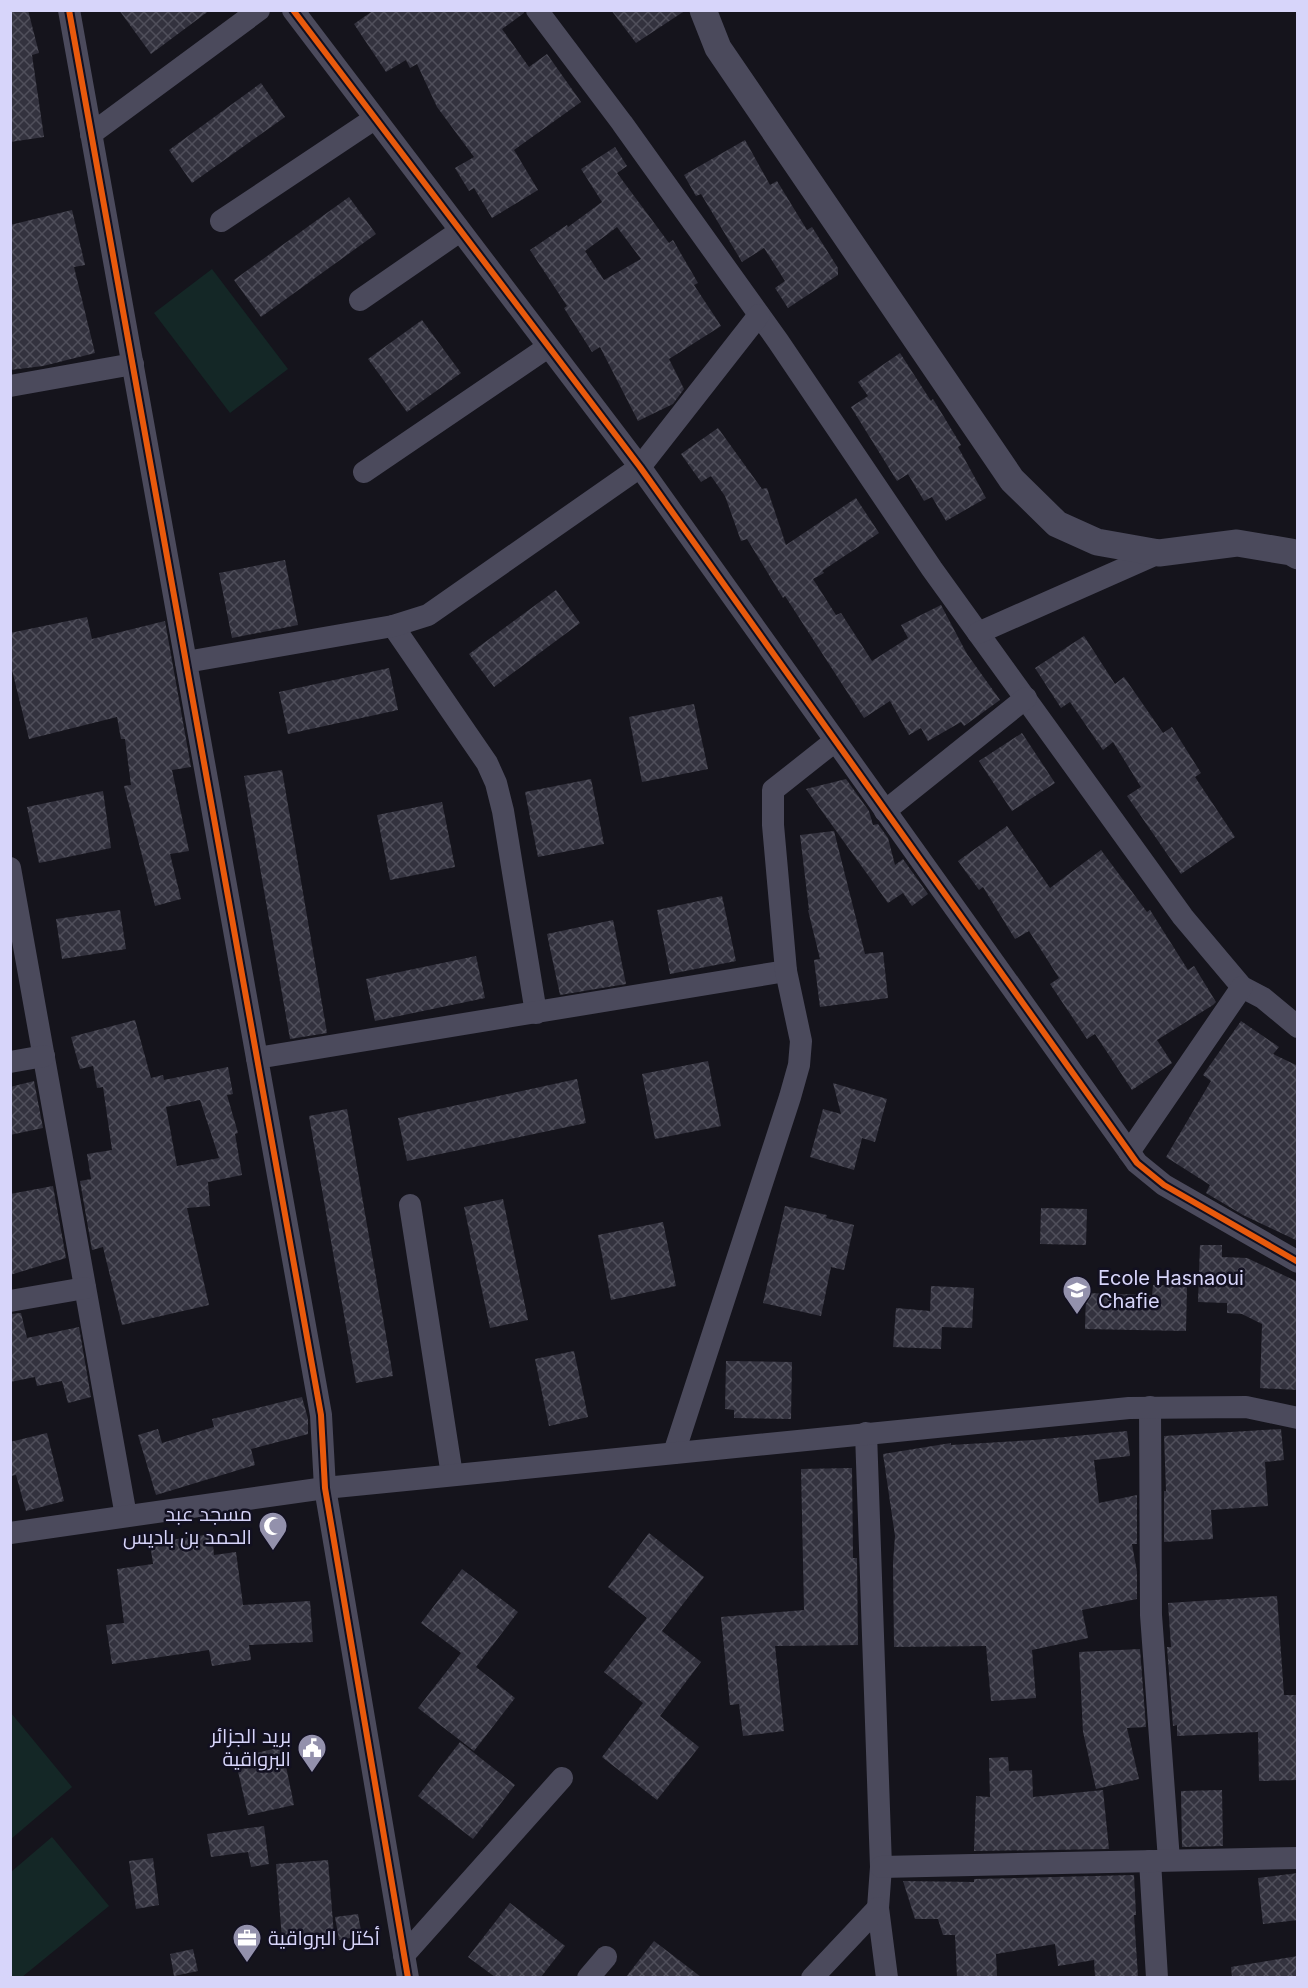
<svg xmlns="http://www.w3.org/2000/svg" width="1308" height="1988" font-family="Inter,Cairo,sans-serif">
<style>
.pitch{fill:#142726}
.building{fill:url(#building-cross-hatch);fill-rule:evenodd}
.lines{fill:none;stroke-linecap:round;stroke-linejoin:round}
.minor{stroke:#4b4a5c;stroke-width:22}
.tertiary{stroke:#4b4a5c;stroke-width:27}
.cycleway-casing{stroke:#121020;stroke-width:10}
.cycleway{stroke:#e8590c;stroke-width:6}
.labels{text-anchor:middle;stroke-width:5;stroke-linejoin:round;paint-order:stroke}
.poi-label{font-size:20px;fill:#d7d5fa;stroke:#121020;text-anchor:start}
</style>
<defs>
<pattern id="building-cross-hatch" width="8" height="8" patternUnits="userSpaceOnUse" patternTransform="scale(1.5)"><rect width="8" height="8" fill="#33323e"/><path d="M0 0l8 8M0 8l8-8" fill="none" stroke="#504f5b"/></pattern>
</defs>
<rect width="100%" height="100%" fill="#15141c"/>
<g class="pitch">
<polygon points="212,269 288,369 230,413 154,313"/>
<polygon points="11,1713 72,1787 11,1839 10,1839"/>
<polygon points="52,1837 109,1906 22,1977 11,1977 11,1872"/>
</g>
<g class="building">
<polygon points="10,10 28,10 39,53 32,55 44,137 10,142"/>
<polygon points="119,10 210,10 151,54"/>
<polygon points="374,10 524,10 524,13 502,29 529,67 547,54 581,102 514,150 538,190 492,218 474,188 469,191 455,168 474,157 437,107 417,64 410,68 406,60 386,72 354,24"/>
<polygon points="611,10 686,10 636,43"/>
<polygon points="261,83 285,117 192,183 169,150"/>
<polygon points="745,140 770,185 777,181 807,230 812,227 838,268 838,275 788,308 775,288 785,281 764,248 742,262 701,194 696,196 684,175"/>
<path d="M615,147L627,166L617,173L669,243L673,240L698,283L694,285L721,326L669,359L684,389L673,404L638,421L600,347L592,352L564,308L567,306L530,250L567,225L568,227L602,202L581,169ZM617,227L641,259L604,280L585,251Z"/>
<polygon points="349,197 376,234 261,317 234,280"/>
<polygon points="72,210 85,265 74,267 95,353 43,366 10,370 10,225"/>
<polygon points="422,320 461,373 407,412 368,359"/>
<polygon points="900,353 931,401 933,399 961,445 958,447 986,498 946,521 932,497 924,501 908,474 897,481 851,407 868,396 858,382"/>
<polygon points="718,428 762,489 767,488 786,545 856,498 879,533 822,571 824,573 813,579 836,615 841,613 872,661 908,638 901,625 941,605 967,654 1000,700 964,726 961,722 928,741 921,728 909,735 890,701 864,718 785,596 783,598 747,539 741,541 725,496 711,476 701,482 681,454"/>
<polygon points="285,560 298,625 232,638 219,573"/>
<polygon points="556,590 580,623 494,687 469,654"/>
<polygon points="87,617 92,639 165,621 191,767 172,770 189,851 170,854 181,899 155,906 124,786 131,785 125,739 121,739 117,717 29,739 10,662 10,633"/>
<polygon points="1084,636 1115,684 1124,677 1163,733 1172,727 1201,773 1195,777 1235,837 1181,874 1127,796 1141,787 1113,742 1103,750 1070,702 1061,708 1035,668"/>
<polygon points="389,668 398,710 288,734 279,692"/>
<polygon points="694,704 708,769 642,782 629,717"/>
<polygon points="1022,733 1055,783 1012,811 979,761"/>
<polygon points="282,770 327,1033 290,1039 244,776"/>
<polygon points="591,779 604,844 538,857 525,792"/>
<polygon points="846,779 869,811 873,825 878,824 888,838 895,865 903,859 928,894 912,906 903,893 888,903 806,789"/>
<polygon points="103,791 111,848 39,863 27,807"/>
<polygon points="442,802 455,867 390,880 377,815"/>
<polygon points="1007,826 1050,888 1101,850 1147,912 1150,910 1188,970 1194,966 1216,1002 1213,1005 1157,1040 1172,1063 1132,1090 1095,1034 1087,1039 1050,984 1059,978 1029,931 1015,939 983,887 979,890 958,861"/>
<polygon points="834,831 865,954 883,952 888,998 820,1007 814,960 820,959 808,910 809,910 800,835"/>
<polygon points="722,896 736,961 670,974 657,910"/>
<polygon points="120,910 126,949 62,959 56,919"/>
<polygon points="613,920 626,984 560,995 547,934"/>
<polygon points="476,956 485,998 375,1021 366,979"/>
<path d="M135,1020L151,1078L163,1075L164,1080L228,1067L233,1094L227,1095L238,1133L235,1134L242,1175L208,1182L210,1206L187,1208L209,1305L122,1325L103,1247L92,1250L80,1181L91,1179L87,1154L112,1150L103,1087L97,1088L93,1066L80,1069L71,1037ZM200,1100L219,1158L177,1166L166,1107Z"/>
<polygon points="1241,1021 1279,1047 1273,1054 1298,1066 1298,1241 1243,1215 1206,1193 1210,1185 1166,1157 1211,1081 1203,1075"/>
<polygon points="708,1061 721,1126 655,1139 642,1074"/>
<polygon points="577,1079 586,1123 407,1161 398,1118"/>
<polygon points="34,1081 43,1128 10,1135 10,1087"/>
<polygon points="833,1083 887,1099 875,1142 862,1138 854,1170 810,1157 823,1109 841,1114"/>
<polygon points="347,1109 393,1376 356,1383 309,1116"/>
<polygon points="53,1186 66,1258 10,1275 10,1194"/>
<polygon points="503,1199 528,1320 490,1328 464,1207"/>
<polygon points="785,1206 827,1215 826,1218 854,1225 844,1270 831,1267 821,1316 763,1303"/>
<polygon points="1041,1208 1087,1209 1086,1245 1040,1244"/>
<polygon points="663,1222 676,1286 611,1300 598,1235"/>
<polygon points="1200,1245 1222,1245 1222,1257 1247,1258 1298,1282 1298,1390 1260,1388 1262,1324 1242,1314 1227,1313 1227,1303 1198,1302"/>
<polygon points="1153,1285 1187,1286 1186,1331 1085,1329 1086,1293 1152,1295"/>
<polygon points="931,1286 974,1288 972,1328 942,1327 941,1349 893,1347 896,1308 930,1311"/>
<polygon points="21,1313 27,1338 79,1327 91,1397 68,1403 62,1381 37,1386 35,1377 10,1382 10,1314"/>
<polygon points="574,1351 588,1417 549,1426 535,1359"/>
<polygon points="726,1361 792,1362 791,1419 734,1418 734,1410 725,1409"/>
<polygon points="302,1397 308,1419 308,1434 251,1449 255,1465 156,1495 138,1435 158,1429 162,1443 214,1427 212,1419"/>
<polygon points="1281,1429 1284,1460 1265,1462 1268,1506 1211,1510 1213,1539 1164,1542 1164,1491 1166,1491 1164,1436"/>
<polygon points="1127,1431 1130,1456 1094,1460 1099,1503 1137,1495 1137,1544 1132,1544 1137,1572 1137,1599 1082,1610 1088,1638 1032,1650 1036,1698 991,1701 986,1646 894,1647 893,1562 895,1536 883,1454 951,1443 951,1445 1034,1440"/>
<polygon points="47,1433 64,1501 26,1511 16,1475 10,1476 10,1442"/>
<polygon points="852,1468 853,1558 857,1558 858,1645 775,1646 784,1731 743,1736 739,1704 730,1705 721,1617 804,1610 801,1469"/>
<polygon points="649,1533 704,1577 662,1631 701,1662 660,1716 699,1747 657,1800 602,1757 643,1703 604,1672 647,1618 608,1587"/>
<polygon points="212,1534 214,1555 236,1552 243,1605 310,1601 313,1642 249,1645 251,1660 212,1666 209,1650 112,1664 106,1625 124,1623 117,1569 153,1564 150,1543"/>
<polygon points="462,1569 518,1612 476,1667 515,1698 474,1751 418,1708 461,1653 421,1623"/>
<polygon points="1277,1596 1284,1695 1298,1695 1298,1780 1259,1781 1258,1732 1177,1736 1177,1725 1173,1726 1167,1647 1171,1647 1168,1603"/>
<polygon points="1140,1649 1146,1727 1127,1728 1139,1779 1096,1789 1083,1732 1079,1652"/>
<polygon points="460,1742 515,1785 473,1839 418,1796"/>
<polygon points="282,1747 294,1805 248,1815 235,1758"/>
<polygon points="1008,1757 1009,1771 1032,1770 1033,1797 1103,1790 1109,1849 974,1851 976,1796 990,1797 989,1758"/>
<polygon points="1222,1790 1223,1846 1182,1847 1181,1791"/>
<polygon points="264,1826 269,1864 251,1867 248,1852 211,1857 207,1834"/>
<polygon points="153,1858 159,1905 136,1909 129,1861"/>
<polygon points="328,1860 334,1935 282,1939 276,1864"/>
<polygon points="1298,1873 1298,1920 1263,1924 1258,1878"/>
<polygon points="1134,1875 1136,1915 1134,1915 1138,1977 1095,1977 1094,1960 1058,1966 1055,1944 996,1954 997,1977 957,1977 955,1935 943,1935 938,1919 915,1919 903,1881 974,1882 974,1879"/>
<polygon points="510,1903 565,1946 541,1977 495,1977 468,1957"/>
<polygon points="358,1914 362,1936 339,1940 335,1917"/>
<polygon points="654,1941 701,1977 626,1977"/>
<polygon points="193,1949 198,1971 174,1976 170,1954"/>
<polygon points="1298,1956 1298,1977 1232,1977 1231,1967"/>
</g>
<g class="lines">
<g class="minor">
<polyline points="69,10 321,1415 325,1488 408,1978"/>
<polyline points="293,10 640,467 1137,1163 1164,1185 1298,1262"/>
<polyline points="537,10 622,123 778,341 932,569 1183,917 1242,987 1263,998 1298,1027"/>
<polyline points="91,134 259,10"/>
<polyline points="221,221 374,119"/>
<polyline points="360,300 460,231"/>
<polyline points="10,386 133,364"/>
<polyline points="364,472 548,347"/>
<polyline points="393,626 487,763 496,783 503,811 536,1013"/>
<polyline points="978,633 1159,553"/>
<polyline points="186,662 393,626 428,615 640,467 759,315"/>
<polyline points="885,811 1026,698"/>
<polyline points="10,868 126,1516"/>
<polyline points="257,1058 786,971"/>
<polyline points="10,1062 44,1056"/>
<polyline points="1129,1152 1242,987"/>
<polyline points="410,1205 452,1475"/>
<polyline points="10,1301 85,1288"/>
<polyline points="1150,1407 1151,1615 1169,1860"/>
<polyline points="866,1433 881,1867 878,1908 887,1978"/>
<polyline points="674,1453 790,1097 799,1065 801,1041 786,971 773,825 773,790 835,741"/>
<polyline points="10,1533 325,1488 1129,1408 1246,1407 1298,1418"/>
<polyline points="1150,1861 1157,1978"/>
<polyline points="881,1867 1298,1858"/>
<polyline points="404,1955 562,1778"/>
<polyline points="588,1978 606,1957"/>
<polyline points="812,1978 878,1908"/>
</g>
<polyline class="tertiary" points="703,10 718,48 1012,480 1057,524 1097,542 1159,553 1237,543 1291,552 1298,556"/>
<g class="cycleway-casing">
<g id="cycleway">
<polyline points="69,10 321,1415 325,1488 408,1978"/>
<polyline points="293,10 640,467 1137,1163 1164,1185 1298,1262"/>
</g>
</g>
<use href="#cycleway" class="cycleway"/>
</g>
<defs>
<g id="school-pin" transform="scale(1.5)"><path d="M0 17L-7.5 6A9.5 9.5 0 1 1 7.5 6Z" fill="#9391ac" stroke="#121020"/><path d="M0-5L7-2L0 1L-7-2ZM-4 1L0 2.5L4 1V4Q0 6-4 4Z" fill="#fff"/></g>
<g id="mosque-pin" transform="scale(1.5)"><path d="M0 17L-7.5 6A9.5 9.5 0 1 1 7.5 6Z" fill="#9391ac" stroke="#121020"/><path d="M3.5-4.9A6 6 0 1 0 3.5 4.9A5 5 0 1 1 3.5-4.9Z" fill="#fff"/></g>
<g id="civic-pin" transform="scale(1.5)"><path d="M0 17L-7.5 6A9.5 9.5 0 1 1 7.5 6Z" fill="#9391ac" stroke="#121020"/><path d="M-.6-6.5H3V-4.5H.6V-3L4-1V1h2V6H-6V1h2V-1L-.6-3ZM-1.2 2.5V6h2.4V2.5Z" fill="#fff"/></g>
<g id="office-pin" transform="scale(1.5)"><path d="M0 17L-7.5 6A9.5 9.5 0 1 1 7.5 6Z" fill="#9391ac" stroke="#121020"/><path d="M-6-3h4V-5.5h4V-3h4V5H-6ZM-1-4.5V-3h2v-1.5ZM-6 0V1H6V0Z" fill="#fff"/></g>
</defs>
<g fill-rule="evenodd">
<use href="#school-pin" x="1077" y="1290"/>
<use href="#mosque-pin" x="273" y="1526"/>
<use href="#civic-pin" x="312" y="1748"/>
<use href="#office-pin" x="247" y="1938"/>
</g>
<g class="labels">
<g class="poi-label">
<text x="1098" y="1285">Ecole Hasnaoui<tspan x="1098" dy="23">Chafie</tspan></text>
<text x="252" y="1521" text-anchor="end">مسجد عبد<tspan x="252" dy="23">الحمد بن باديس</tspan></text>
<text x="291" y="1743" text-anchor="end">بريد الجزائر<tspan x="291" dy="23">البرواقية</tspan></text>
<text x="268" y="1945">أكتل البرواقية</text>
</g>
</g>
<rect width="1308" height="1988" fill="none" stroke="#d7d5fa" stroke-width="24"/>
</svg>
